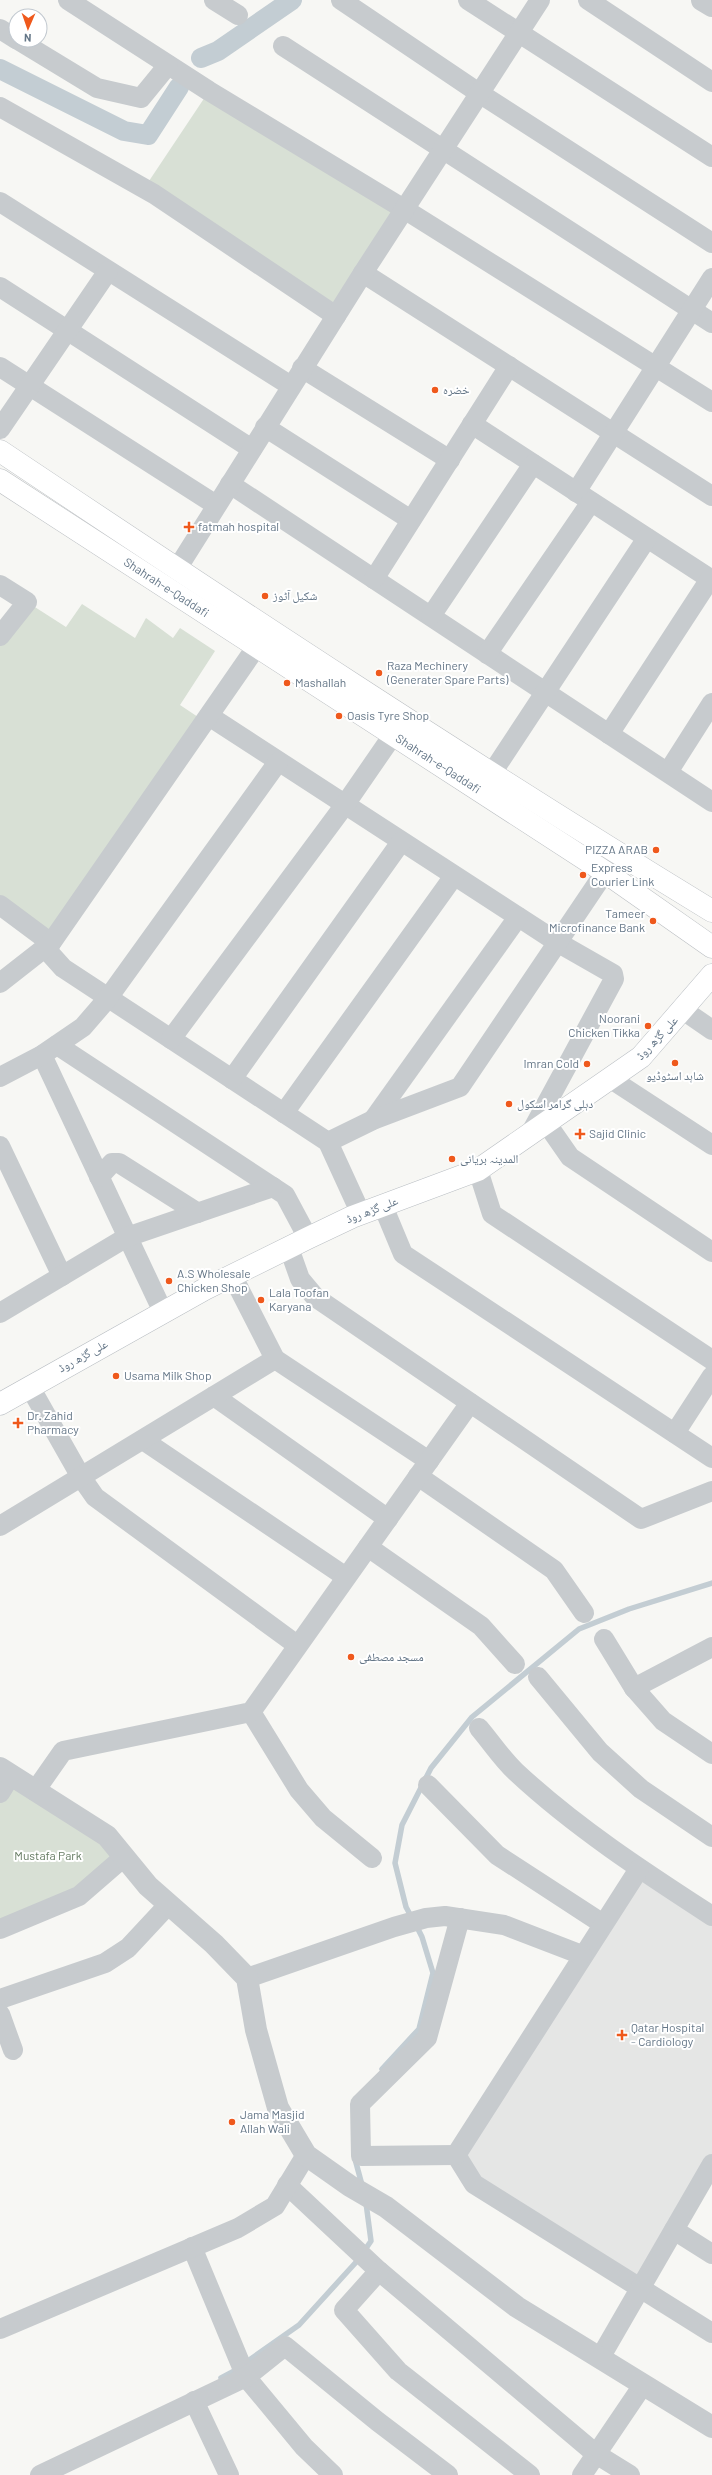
<svg xmlns="http://www.w3.org/2000/svg" width="712" height="2475" font-family="Barlow,'Noto Naskh Arabic',sans-serif">
<style>
.built{fill:#e5e6e5}
.green{fill:#d8e0d5}
.lines{fill:none;stroke-linecap:round;stroke-linejoin:round}
.stream{stroke:#c3cdd3;stroke-width:5.5}
.canal{stroke:#c3cdd3;stroke-width:20}
.secondary-casing{stroke:#b9bec3;stroke-width:23}
.primary-casing{stroke:#babec2;stroke-width:23}
.minor{stroke:#c7cbce;stroke-width:20}
.tertiary{stroke:#c7cbce;stroke-width:22}
.secondary{stroke:#fff;stroke-width:22}
.primary{stroke:#fff;stroke-width:22}
.poi-dot{fill:#ef591c;stroke:#fff;stroke-width:1.5}
.labels{text-anchor:middle;stroke-width:4;stroke-linejoin:round;paint-order:stroke}
.poi-label{font-size:12px;fill:#647687;stroke:#fff;text-anchor:start}
.street-label{font-size:12px;fill:#647687;stroke:#fff}
.park-label{font-size:12px;fill:#637960;stroke:#fff}
</style>
<rect width="100%" height="100%" fill="#f7f7f4"/>
<polygon class="built" points="639,1869 712,1916 712,2164 641,2287 474,2184 456,2155"/>
<g class="green">
<polygon points="209,91 404,209 336,316 147,184"/>
<polygon points="27,602 66,627 82,604 135,638 146,618 173,638 180,628 215,651 180,705 201,719 52,932 0,898 0,638"/>
<polygon points="11,1775 124,1857 79,1896 0,1929 0,1793"/>
</g>
<g class="lines">
<g class="stream">
<polyline points="412,1918 406,1907 395,1863 402,1825 431,1768 472,1717 579,1629 629,1609 712,1583"/>
<polyline points="382,2069 419,2029 433,1973 422,1937 416,1925"/>
<polyline points="355,2159 362,2185"/>
<polyline points="245,2363 299,2325 358,2260 371,2241 366,2203"/>
<polyline points="221,2378 238,2369"/>
</g>
<g class="canal">
<polyline points="201,58 218,51 292,0"/>
<polyline points="0,69 124,131 148,135 179,87"/>
</g>
<g class="secondary-casing">
<polyline id="secondary" points="0,1404 205,1289 308,1238 352,1217 478,1170 641,1057 712,975"/>
</g>
<g class="primary-casing">
<g id="primary">
<path d="M0,451C235,608 471,764 712,911"/>
<path id="s1" d="M0,480L605,872L712,947"/>
</g>
</g>
<g class="minor">
<polyline points="68,0 209,91 404,209 712,402"/>
<polyline points="214,0 238,15"/>
<polyline points="341,0 479,93 712,243"/>
<polyline points="468,0 712,157"/>
<polyline points="588,0 712,82"/>
<polyline points="0,29 16,39"/>
<polyline points="18,40 97,88 141,98 168,65"/>
<polyline points="283,46 712,323"/>
<polyline points="0,107 154,194 336,316"/>
<polyline points="0,202 291,386"/>
<polyline points="363,273 712,496"/>
<polyline points="0,287 252,449"/>
<polyline points="0,367 216,505"/>
<polyline points="302,368 450,460"/>
<polyline points="472,424 712,580"/>
<polyline points="265,427 411,520"/>
<polyline points="0,429 108,271"/>
<polyline points="230,484 712,802"/>
<polyline points="576,492 712,278"/>
<polyline points="177,569 363,273 540,0"/>
<polyline points="374,579 509,366"/>
<polyline points="0,585 27,602 0,636"/>
<polyline points="431,616 533,464"/>
<polyline points="487,654 591,502"/>
<polyline points="209,716 557,942 613,974 614,979 529,1136"/>
<polyline points="609,734 710,579"/>
<polyline points="668,772 712,703"/>
<polyline points="492,773 647,538"/>
<polyline points="0,905 51,943"/>
<polyline points="45,948 63,968 328,1142 361,1214"/>
<polyline points="0,983 51,943 266,633"/>
<polyline points="683,1010 712,1030"/>
<polyline points="171,1039 344,806 393,735"/>
<polyline points="57,1045 285,1195 308,1238"/>
<polyline points="42,1055 163,1312"/>
<polyline points="0,1077 42,1055 83,1027 108,998 278,762"/>
<polyline points="232,1079 401,842"/>
<polyline points="611,1079 712,1145"/>
<polyline points="284,1113 454,876"/>
<polyline points="373,1120 518,917"/>
<polyline points="547,1124 570,1157 712,1252"/>
<polyline points="328,1142 373,1120 460,1087 605,872"/>
<polyline points="0,1146 62,1276"/>
<polyline points="478,1170 492,1214 712,1360"/>
<polyline points="99,1177 112,1163 119,1163 198,1213"/>
<polyline points="383,1206 403,1254 712,1458"/>
<polyline points="289,1248 300,1279 315,1297 641,1519 712,1491"/>
<polyline points="232,1275 275,1359 429,1461"/>
<polyline points="0,1313 127,1237 273,1187"/>
<polyline points="30,1387 81,1477 95,1497 297,1645"/>
<polyline points="214,1396 388,1519"/>
<polyline points="675,1433 712,1376"/>
<polyline points="143,1440 346,1577"/>
<polyline points="418,1476 554,1570 584,1613"/>
<polyline points="0,1526 275,1359"/>
<polyline points="368,1547 481,1626 515,1664"/>
<polyline points="604,1639 634,1688 663,1721 712,1754"/>
<polyline points="538,1677 600,1752 641,1789 712,1837"/>
<polyline points="634,1688 712,1647"/>
<polyline points="251,1712 299,1790 323,1818 372,1858"/>
<path d="M479,1728C491,1742 502,1759 516,1772C575,1827 644,1872 712,1916"/>
<polyline points="428,1785 497,1855 603,1924"/>
<polyline points="35,1791 63,1751 251,1712 470,1403"/>
<polyline points="0,1793 11,1775"/>
<polyline points="639,1869 456,2155 474,2184 712,2333"/>
<polyline points="0,1929 79,1896 124,1857"/>
<polyline points="247,1978 394,1927 426,1918 445,1916 504,1925 582,1955"/>
<polyline points="0,1999 105,1963 128,1948 169,1904"/>
<polyline points="0,2014 13,2050"/>
<polyline points="456,2155 361,2156 360,2104 427,2038 460,1918"/>
<polyline points="287,2185 379,2271 596,2454 630,2475"/>
<polyline points="674,2230 712,2254"/>
<polyline points="192,2247 246,2377 304,2447 333,2475"/>
<polyline points="379,2271 344,2310 398,2371 530,2475"/>
<polyline points="0,2329 238,2228 275,2206 306,2155"/>
<polyline points="600,2358 712,2164"/>
<polyline points="194,2401 229,2475"/>
<polyline points="40,2475 246,2377 285,2346 377,2421 448,2475"/>
<polyline points="582,2475 643,2385"/>
</g>
<g class="tertiary">
<polyline points="702,0 712,6"/>
<polyline points="0,1768 107,1836 148,1886 214,1944 247,1978 256,2030 278,2108 306,2155 350,2186 386,2207 517,2307 712,2427"/>
</g>
<use href="#secondary" class="secondary"/>
<use href="#primary" class="primary"/>
</g>
<g class="poi-dot">
<circle cx="435" cy="390" r="4"/>
<path d="M187 521h4v4h4v4h-4v4h-4v-4h-4v-4h4z"/>
<circle cx="265" cy="596" r="4"/>
<circle cx="379" cy="673" r="4"/>
<circle cx="287" cy="683" r="4"/>
<circle cx="339" cy="716" r="4"/>
<circle cx="656" cy="850" r="4"/>
<circle cx="583" cy="875" r="4"/>
<circle cx="653" cy="921" r="4"/>
<circle cx="648" cy="1026" r="4"/>
<circle cx="675" cy="1063" r="4"/>
<circle cx="587" cy="1064" r="4"/>
<circle cx="509" cy="1104" r="4"/>
<path d="M578 1128h4v4h4v4h-4v4h-4v-4h-4v-4h4z"/>
<circle cx="452" cy="1159" r="4"/>
<circle cx="169" cy="1281" r="4"/>
<circle cx="261" cy="1300" r="4"/>
<circle cx="116" cy="1376" r="4"/>
<path d="M16 1417h4v4h4v4h-4v4h-4v-4h-4v-4h4z"/>
<circle cx="351" cy="1657" r="4"/>
<path d="M620 2029h4v4h4v4h-4v4h-4v-4h-4v-4h4z"/>
<circle cx="232" cy="2122" r="4"/>
</g>
<g class="labels">
<g class="poi-label">
<text x="443" y="394">خضرہ</text>
<text x="198" y="531">fatmah hospital</text>
<text x="273" y="600">شکیل آٹوز</text>
<text x="387" y="670">Raza Mechinery<tspan x="387" dy="14">(Generater Spare Parts)</tspan></text>
<text x="295" y="687">Mashallah</text>
<text x="347" y="720">Oasis Tyre Shop</text>
<text x="648" y="854" text-anchor="end">PIZZA ARAB</text>
<text x="591" y="872">Express<tspan x="591" dy="14">Courier Link</tspan></text>
<text x="645" y="918" text-anchor="end">Tameer<tspan x="645" dy="14">Microfinance Bank</tspan></text>
<text x="640" y="1023" text-anchor="end">Noorani<tspan x="640" dy="14">Chicken Tikka</tspan></text>
<text x="579" y="1068" text-anchor="end">Imran Cold</text>
<text x="675" y="1080" text-anchor="middle">شاہد اسٹوڈیو</text>
<text x="517" y="1108">دہلی گرامر اسکول</text>
<text x="589" y="1138">Sajid Clinic</text>
<text x="460" y="1163">المدینہ بریانی</text>
<text x="177" y="1278">A.S Wholesale<tspan x="177" dy="14">Chicken Shop</tspan></text>
<text x="269" y="1297">Lala Toofan<tspan x="269" dy="14">Karyana</tspan></text>
<text x="124" y="1380">Usama Milk Shop</text>
<text x="27" y="1420">Dr. Zahid<tspan x="27" dy="14">Pharmacy</tspan></text>
<text x="359" y="1661">مسجد مصطفی</text>
<text x="631" y="2032">Qatar Hospital<tspan x="631" dy="14">- Cardiology</tspan></text>
<text x="240" y="2119">Jama Masjid<tspan x="240" dy="14">Allah Wali</tspan></text>
</g>
<g class="street-label">
<text dy="4" stroke="none"><textPath href="#s1" startOffset="198">Shahrah-e-Qaddafi</textPath></text>
<text dy="4" stroke="none"><textPath href="#s1" startOffset="522">Shahrah-e-Qaddafi</textPath></text>
<text transform="translate(657 1038) rotate(-47)" y="4">علی گڑھ روڈ</text>
<text transform="translate(372 1210) rotate(-21)" y="4">علی گڑھ روڈ</text>
<text transform="translate(83 1356) rotate(-29)" y="4">علی گڑھ روڈ</text>
</g>
<g class="park-label">
<text x="48" y="1860">Mustafa Park</text>
</g>
</g>
<g transform="translate(28 28) rotate(182)"><circle r="19" fill="#ffffff" stroke="#c1c8cf"/>
<path d="M0-3L7 15L0 10L-7 15Z" fill="#ef591c"/>
<text y="-6" font-size="11" font-weight="bold" text-anchor="middle" fill="#647687">N</text>
</g>
</svg>
